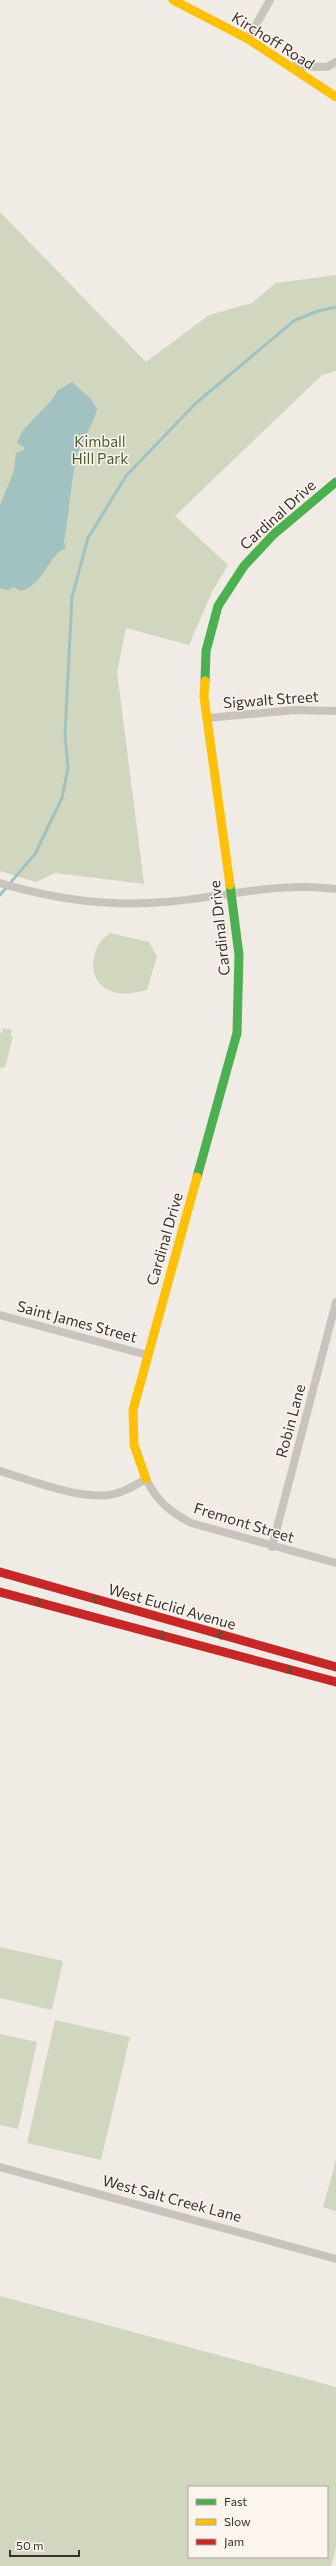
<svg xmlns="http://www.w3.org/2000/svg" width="336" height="2566" font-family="Commissioner,sans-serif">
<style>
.green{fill:#d1d6bf;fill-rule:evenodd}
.water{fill:#a1c2c1}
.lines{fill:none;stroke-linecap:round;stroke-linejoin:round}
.stream{stroke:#a1c2c1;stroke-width:3}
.street{stroke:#c9c3be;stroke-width:8}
.fast{stroke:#4caf50;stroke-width:9}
.slow{stroke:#ffc107;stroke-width:9}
.jam{stroke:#c62828;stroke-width:9}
.oneway{stroke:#415c38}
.labels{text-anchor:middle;stroke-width:3;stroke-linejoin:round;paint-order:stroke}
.street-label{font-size:15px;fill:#3b302b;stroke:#fbf5ee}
.park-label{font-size:15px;fill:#4a5a2e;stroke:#fbf5ee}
</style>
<rect width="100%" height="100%" fill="#f0ebe5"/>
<g class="green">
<polygon points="0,212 146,362 209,315 252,303 276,283 336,275 336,371 322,375 175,516 228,565 212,592 189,645 126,628 117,672 144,884 55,873 36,882 0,871"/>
<path d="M110,933L149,942L157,957L147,990C134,993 120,996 108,990C85,978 91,945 110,933Z"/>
<polygon points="3,1028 12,1030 10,1035 13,1036 5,1068 1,1067 0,1071 0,1032 2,1033"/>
<polygon points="0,1947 63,1961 52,2010 0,1998"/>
<polygon points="55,2020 130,2037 101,2160 27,2143"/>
<polygon points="0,2034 37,2042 18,2129 0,2125"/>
<polygon points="336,2160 336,2211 323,2207"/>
<path d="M0,2296L336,2387V2548L331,2566H0ZM189,2487H327V2557H189Z"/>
</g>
<path class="water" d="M72,382L90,398L97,409C93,428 80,441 76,460C70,487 69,515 64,542L66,548C48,554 44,586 20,591L14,587L8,590L0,588V505L14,471L16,453L24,450V447L17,443L23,430L52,400L58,390Z"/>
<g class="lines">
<polyline class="stream" points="0,895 35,854 62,798 68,768 65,734 72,597 88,538 126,476 196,403 295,320 318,311 336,307"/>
<g class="street">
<polyline points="248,39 270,0"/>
<polyline points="290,66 327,67 336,62"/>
<polyline points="207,718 295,710 336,711"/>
<path d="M0,883C54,899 108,907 164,902C221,898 279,881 336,889"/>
<polyline points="0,1315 147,1355"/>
<path d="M0,1471C31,1480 77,1499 109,1495C122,1493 134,1486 146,1479C157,1501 170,1512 191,1523L336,1563"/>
<polyline points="272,1547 336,1302"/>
<polyline points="0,2167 336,2259"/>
</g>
<g class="fast">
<polyline points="205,681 206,651 218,606 244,566 274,534 336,482"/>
<polyline points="197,1177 237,1033 239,955 230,885"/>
</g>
<g class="slow">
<polyline points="173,0 248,39 336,97"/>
<polyline points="205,681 204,697 230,885"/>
<polyline points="146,1479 134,1445 133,1410 197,1177"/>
</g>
<g class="jam">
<polyline points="0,1572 336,1667"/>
<polyline points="0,1592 336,1682"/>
</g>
</g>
<defs><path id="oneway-chevron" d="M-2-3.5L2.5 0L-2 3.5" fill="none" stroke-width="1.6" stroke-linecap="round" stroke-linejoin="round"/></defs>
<g class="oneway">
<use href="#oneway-chevron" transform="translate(95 1599) rotate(-164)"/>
<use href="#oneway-chevron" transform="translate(38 1602) rotate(15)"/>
<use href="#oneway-chevron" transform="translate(163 1635) rotate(16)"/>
<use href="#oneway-chevron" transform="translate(220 1635) rotate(-164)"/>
<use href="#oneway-chevron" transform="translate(289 1670) rotate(15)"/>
</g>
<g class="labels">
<g class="street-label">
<text transform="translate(273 41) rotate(32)" y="5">Kirchoff Road</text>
<text transform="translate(278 515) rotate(-42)" y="5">Cardinal Drive</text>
<text transform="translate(271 700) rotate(-4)" y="5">Sigwalt Street</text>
<text transform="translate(220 928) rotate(-96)" y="5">Cardinal Drive</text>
<text transform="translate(165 1239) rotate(-74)" y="5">Cardinal Drive</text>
<text transform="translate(77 1322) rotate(15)" y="5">Saint James Street</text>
<text transform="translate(291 1421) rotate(-75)" y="5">Robin Lane</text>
<text transform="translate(244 1523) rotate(17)" y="5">Fremont Street</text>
<text transform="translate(172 1607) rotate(16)" y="5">West Euclid Avenue</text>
<text transform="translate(172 2199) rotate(15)" y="5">West Salt Creek Lane</text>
</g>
<g class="park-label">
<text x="100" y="447">Kimball<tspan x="100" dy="17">Hill Park</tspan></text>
</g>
</g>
<rect x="188" y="2486" width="140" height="72" fill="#fbf5ee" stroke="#aea6a0"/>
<rect x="196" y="2499" width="20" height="6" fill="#4caf50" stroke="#aea6a0"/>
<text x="224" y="2506" font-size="12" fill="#3b302b">Fast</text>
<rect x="196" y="2519" width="20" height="6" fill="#ffc107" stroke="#aea6a0"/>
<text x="224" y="2526" font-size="12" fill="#3b302b">Slow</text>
<rect x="196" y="2539" width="20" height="6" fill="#c62828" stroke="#aea6a0"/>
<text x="224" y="2546" font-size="12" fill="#3b302b">Jam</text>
<path d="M10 2550v6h69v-6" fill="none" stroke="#3b302b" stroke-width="2"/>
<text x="16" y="2550" font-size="12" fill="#3b302b" stroke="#fbf5ee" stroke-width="3" paint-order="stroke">50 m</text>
</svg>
